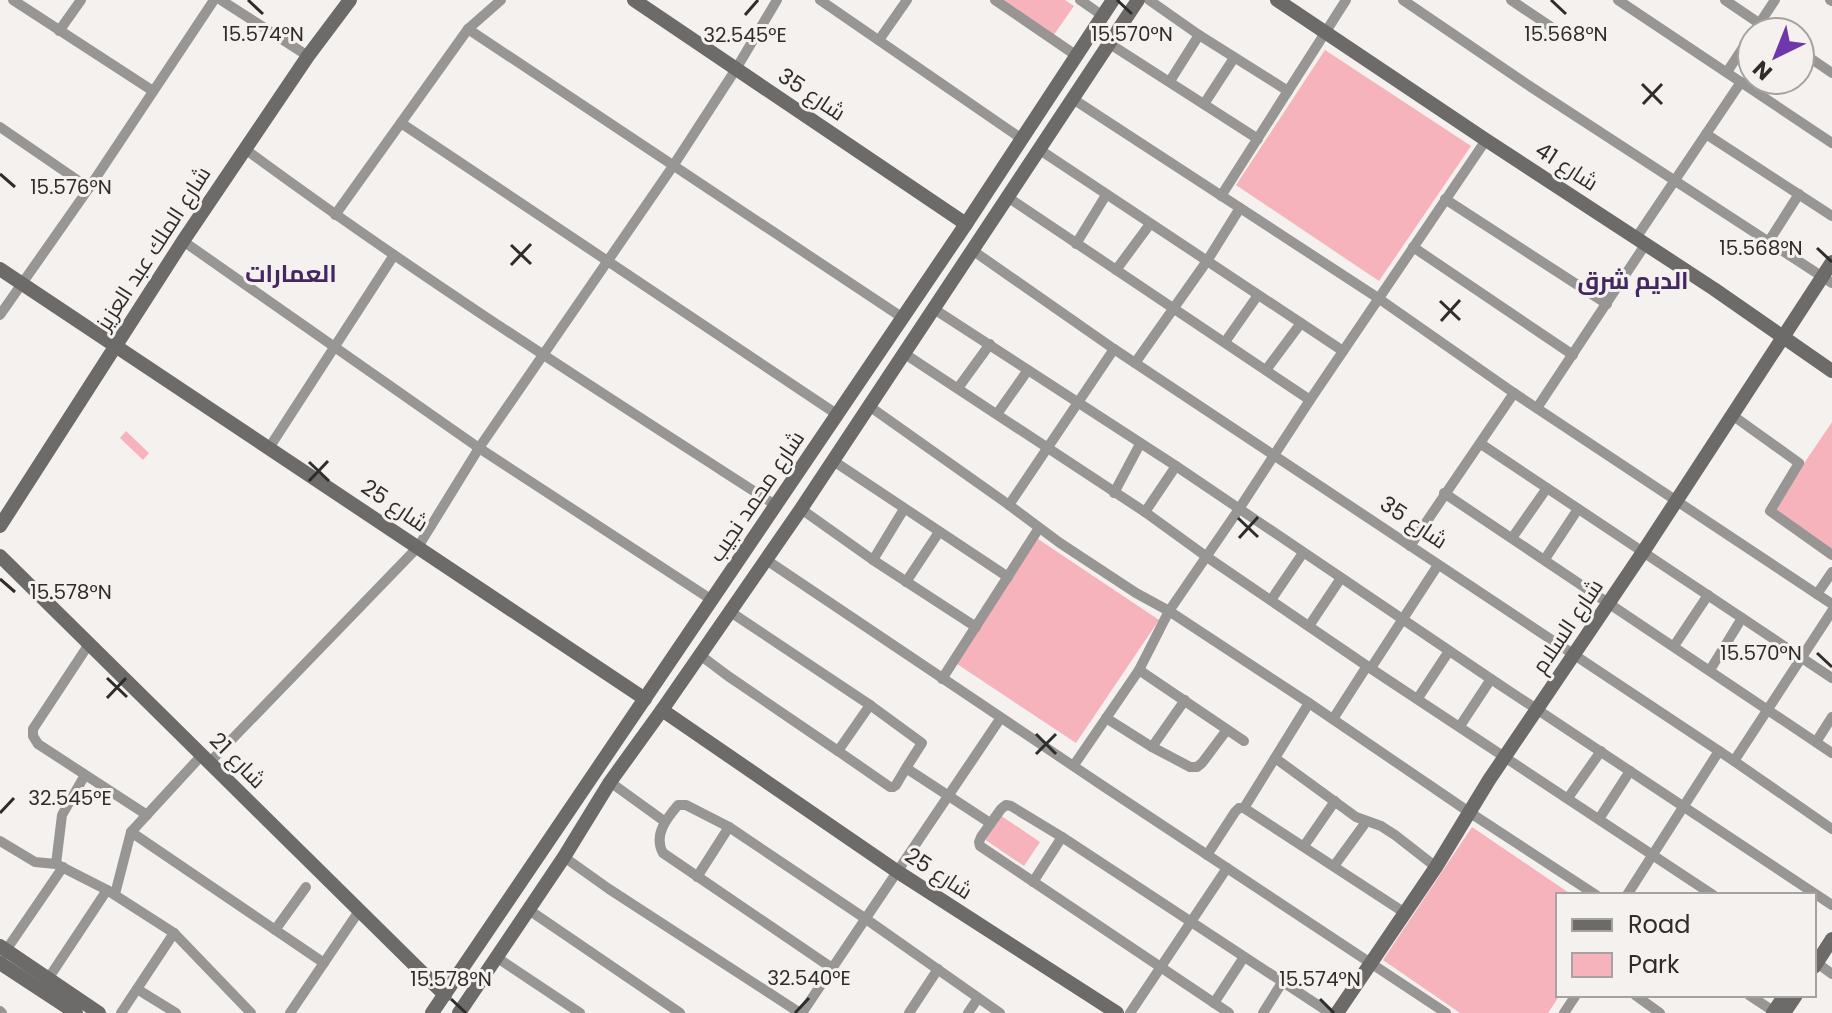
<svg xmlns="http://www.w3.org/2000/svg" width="1832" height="1013" font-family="Poppins,Cairo,sans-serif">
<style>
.green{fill:#f7b3bb}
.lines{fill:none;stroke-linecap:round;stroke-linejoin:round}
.street{stroke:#979695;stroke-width:10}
.secondary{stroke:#6d6b69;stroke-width:14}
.ticks{fill:none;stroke:#2f2d2c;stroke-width:3}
.labels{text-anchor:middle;stroke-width:6;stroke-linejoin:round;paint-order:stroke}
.street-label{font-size:22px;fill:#2f2d2c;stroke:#f4f1ee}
.neighbourhood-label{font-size:24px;font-weight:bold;fill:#422760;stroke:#f4f1ee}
.ticks-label{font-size:20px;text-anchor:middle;fill:#2f2d2c;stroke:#f4f1ee;stroke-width:6;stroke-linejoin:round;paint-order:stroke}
</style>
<rect width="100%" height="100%" fill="#f4f1ee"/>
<g class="green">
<polygon points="1001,0 1065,0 1074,6 1053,36"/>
<polygon points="1325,50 1471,146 1379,281 1236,185"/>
<polygon points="1832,422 1832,552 1771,512"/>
<polygon points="126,431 149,453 143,460 120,438"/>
<polygon points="1038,539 1159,620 1076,743 954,662"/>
<polygon points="1000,815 1040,842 1024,866 984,839"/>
<polygon points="1472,827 1572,895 1558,895 1558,995 1560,995 1548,1013 1460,1013 1383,960"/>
</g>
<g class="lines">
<g class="street">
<polyline points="13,0 153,91"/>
<polyline points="221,0 308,56"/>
<polyline points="820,0 1022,139"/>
<polyline points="995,0 1077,56"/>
<polyline points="1080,0 1103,16"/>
<polyline points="1149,0 1199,35 1288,91"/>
<polyline points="1403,0 1531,87 1832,283"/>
<polyline points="1511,0 1557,31"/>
<polyline points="1618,0 1832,143"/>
<polyline points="1725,0 1772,32"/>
<polyline points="1830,0 1832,1"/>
<polyline points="1757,27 1775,0"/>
<polyline points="468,29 903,318"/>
<polyline points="59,31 81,0"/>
<polyline points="879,40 907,0"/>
<polyline points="1110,44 1258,139"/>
<polyline points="1800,51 1832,73"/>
<polyline points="1727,72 1752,34"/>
<polyline points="1170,81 1199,35"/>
<polyline points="1073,99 1378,298 1514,393 1832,604"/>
<polyline points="1204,104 1234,58"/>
<polyline points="401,123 838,415"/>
<polyline points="0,127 89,188"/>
<polyline points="1706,134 1832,216"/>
<path d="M245,149C417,276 597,390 777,506"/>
<polyline points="1040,150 1343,351"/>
<polyline points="1221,196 1346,0"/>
<polyline points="1009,198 1310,400"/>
<polyline points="1445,199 1607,304"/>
<polyline points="335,215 468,29 501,0"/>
<polyline points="1636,238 1741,82"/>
<polyline points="183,241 479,448 712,600"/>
<polyline points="1769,241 1799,194"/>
<polyline points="1076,244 1106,195"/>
<polyline points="1413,247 1573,355"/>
<polyline points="972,250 1114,349 1734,761 1832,829"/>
<polyline points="1116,270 1150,224"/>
<polyline points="934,309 1176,466 1491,679 1832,905"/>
<polyline points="0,315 89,188 214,0"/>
<polyline points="1225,342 1258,295"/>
<polyline points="905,354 1145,512 1207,557 1367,666 1713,895"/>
<polyline points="1135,363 1207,261 1240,208"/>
<polyline points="1266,370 1301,323"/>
<polyline points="958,388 990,344"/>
<polyline points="869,406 1009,505 1060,543 1136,593 1169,611 1309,703 1469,812 1596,895"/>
<polyline points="1537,408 1645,245"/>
<polyline points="997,414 1028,370"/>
<polyline points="1732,415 1799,463 1770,511 1832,555"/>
<polyline points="1481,444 1832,678"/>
<polyline points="269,448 394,255"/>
<polyline points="832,460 1008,577"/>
<polyline points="1114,493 1140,444"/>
<polyline points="1444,493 1832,753"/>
<polyline points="1009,505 1114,349"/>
<polyline points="801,509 873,560 976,627"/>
<polyline points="1145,512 1176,466"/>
<polyline points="1512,538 1547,488"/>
<polyline points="1410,546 1514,393"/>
<path d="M765,559C991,712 1218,863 1446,1013"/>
<polyline points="1545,559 1578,509"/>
<polyline points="873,560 904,509"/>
<polyline points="906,582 939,532"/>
<polyline points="1817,594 1832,572"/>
<polyline points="1271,600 1303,553"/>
<polyline points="729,611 870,705"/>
<polyline points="1309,626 1341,578"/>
<polyline points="89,644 33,729 33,736 38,744 147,815"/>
<polyline points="1674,646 1708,595"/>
<polyline points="700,655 728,676 838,751"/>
<polyline points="1371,668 1438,565"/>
<polyline points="1139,670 1244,741"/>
<polyline points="1710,670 1742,618"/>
<polyline points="942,679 1039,528"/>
<polyline points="1418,698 1449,651"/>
<polyline points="1106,718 1152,747 1190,767 1197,767 1202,763 1226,731"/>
<polyline points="1333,719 1367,666"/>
<polyline points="1460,726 1491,679"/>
<polyline points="1816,742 1832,717"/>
<polyline points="1152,747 1185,700"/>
<polyline points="1275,758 1356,817 1381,826 1395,835 1436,867"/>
<polyline points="1734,761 1832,611"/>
<polyline points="209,763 418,547 479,448 673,166 736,69 777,0"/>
<polyline points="1074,765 1139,670 1169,611 1239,509 1310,400 1486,140"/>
<polyline points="906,768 922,743 870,705 838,751 890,787 893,787 896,785 906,768 990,823"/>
<polyline points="610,782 664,821"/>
<polyline points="1568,798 1601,751"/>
<polyline points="1244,808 1309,703"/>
<polyline points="1599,819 1630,771"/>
<polyline points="131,832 324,963"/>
<polyline points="0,841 35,862 56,864 107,890 174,933 251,1013"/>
<polyline points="1304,846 1335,801"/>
<polyline points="1207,855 1235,812 1239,808 1244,808 1405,913"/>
<polyline points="564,857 609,889 800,1013"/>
<polyline points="56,864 62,815 85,775"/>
<polyline points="1334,866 1366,822"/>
<polyline points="697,877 729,827"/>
<polyline points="1033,882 1062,837"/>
<polyline points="115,894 131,832 202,755"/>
<polyline points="1627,895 1719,751"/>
<polyline points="529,910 680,1013"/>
<polyline points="275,930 306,887"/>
<polyline points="496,957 580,1013"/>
<polyline points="0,959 63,867"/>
<polyline points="1817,963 1832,974"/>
<path d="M832,968L663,853C653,835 667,818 678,805H686L729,827L866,919L1000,1013"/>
<polyline points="48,979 107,890"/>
<polyline points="137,989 176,1013"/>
<polyline points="1635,995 1660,1013"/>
<polyline points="1749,995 1776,1013"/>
<polyline points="1214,1003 1244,957"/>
<polyline points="0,1011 2,1013"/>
<polyline points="121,1013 174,933"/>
<polyline points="290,1013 359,911"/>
<polyline points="802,1013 1000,719"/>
<polyline points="909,1013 938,969"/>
<polyline points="968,1013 978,998"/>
<polyline points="1130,1013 1227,868"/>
<polyline points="1229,1013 980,846 979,842 981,837 1001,809 1006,805 1011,806 1062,837 1330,1013"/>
<polyline points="1263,1013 1283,981"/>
<polyline points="1564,1013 1576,995"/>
</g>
<g class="secondary">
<polyline points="634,0 966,224"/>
<polyline points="1277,0 1486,140 1714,289 1832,371"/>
<polyline points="0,269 645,699"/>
<polyline points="0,526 183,241 308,56 350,0"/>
<polyline points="0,556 445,995"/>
<polyline points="662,710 898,872 1117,1013"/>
<polyline points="0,946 99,1013"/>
<polyline points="0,963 76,1013"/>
<polyline points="1814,967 1832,939"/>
<polyline points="432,1013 966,224 1113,0"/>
<polyline points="459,1013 564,857 610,782 662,710 801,509 1138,0"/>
<polyline points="1337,1013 1436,867 1489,780 1643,552 1832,262"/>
<polyline points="1773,1013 1785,995"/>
<polyline points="1784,1013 1796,995"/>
</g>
</g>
<path class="ticks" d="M248,0L263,14M1117,0L1132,14M1551,0L1566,14M745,15L758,0M1642,84L1662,104M1643,104L1662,84M0,174L15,187M511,245L531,264M1817,248L1832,262M511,265L531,244M1440,301L1460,320M1441,321L1460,300M309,462L329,481M309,481L328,461M1238,518L1258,537M1239,538L1258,517M0,579L15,592M1817,653L1832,667M107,678L127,697M107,698L126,678M1036,734L1056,754M1036,754L1056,734M0,813L14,798M451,999L466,1013M1320,999L1334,1013M795,1013L809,998"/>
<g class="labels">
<g class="street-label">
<text transform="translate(812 94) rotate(34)" y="8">شارع 35</text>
<text transform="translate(1567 166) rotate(33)" y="8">شارع 41</text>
<text transform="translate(153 248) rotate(-57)" y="8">شارع الملك عبد العزيز</text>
<text transform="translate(756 496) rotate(-56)" y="8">شارع محمد نجيب</text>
<text transform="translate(395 505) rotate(34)" y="8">شارع 25</text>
<text transform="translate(1414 522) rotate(34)" y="8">شارع 35</text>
<text transform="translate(1567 626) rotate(-56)" y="8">شارع السلام</text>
<text transform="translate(238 760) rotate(45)" y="8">شارع 21</text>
<text transform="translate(939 873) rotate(33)" y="8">شارع 25</text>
</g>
<g class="neighbourhood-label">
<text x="291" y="282">العمارات</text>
<text x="1633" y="289">الديم شرق</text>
</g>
</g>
<g class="ticks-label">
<text x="263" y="41">15.574°N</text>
<text x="1132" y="41">15.570°N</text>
<text x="1566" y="41">15.568°N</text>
<text x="745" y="42">32.545°E</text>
<text x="71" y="194">15.576°N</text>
<text x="1761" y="255">15.568°N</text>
<text x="71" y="599">15.578°N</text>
<text x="1761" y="660">15.570°N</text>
<text x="70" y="805">32.545°E</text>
<text x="809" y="985">32.540°E</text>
<text x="451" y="986">15.578°N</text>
<text x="1320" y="986">15.574°N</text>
</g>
<rect x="1556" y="893" width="260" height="104" fill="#f4f1ee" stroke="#a5a3a0" stroke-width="2"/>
<rect x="1572" y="919" width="40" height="12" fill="#6d6b69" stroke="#a5a3a0" stroke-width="2"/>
<text x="1628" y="933" font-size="24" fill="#2f2d2c">Road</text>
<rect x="1572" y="953" width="40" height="24" fill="#f7b3bb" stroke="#a5a3a0" stroke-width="2"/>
<text x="1628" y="973" font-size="24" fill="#2f2d2c">Park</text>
<g transform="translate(1776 56) rotate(223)"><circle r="38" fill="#f4f1ee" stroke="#a5a3a0" stroke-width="2"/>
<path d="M0-6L14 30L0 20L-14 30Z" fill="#7136ac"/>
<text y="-12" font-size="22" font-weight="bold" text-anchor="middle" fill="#2f2d2c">N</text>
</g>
</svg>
